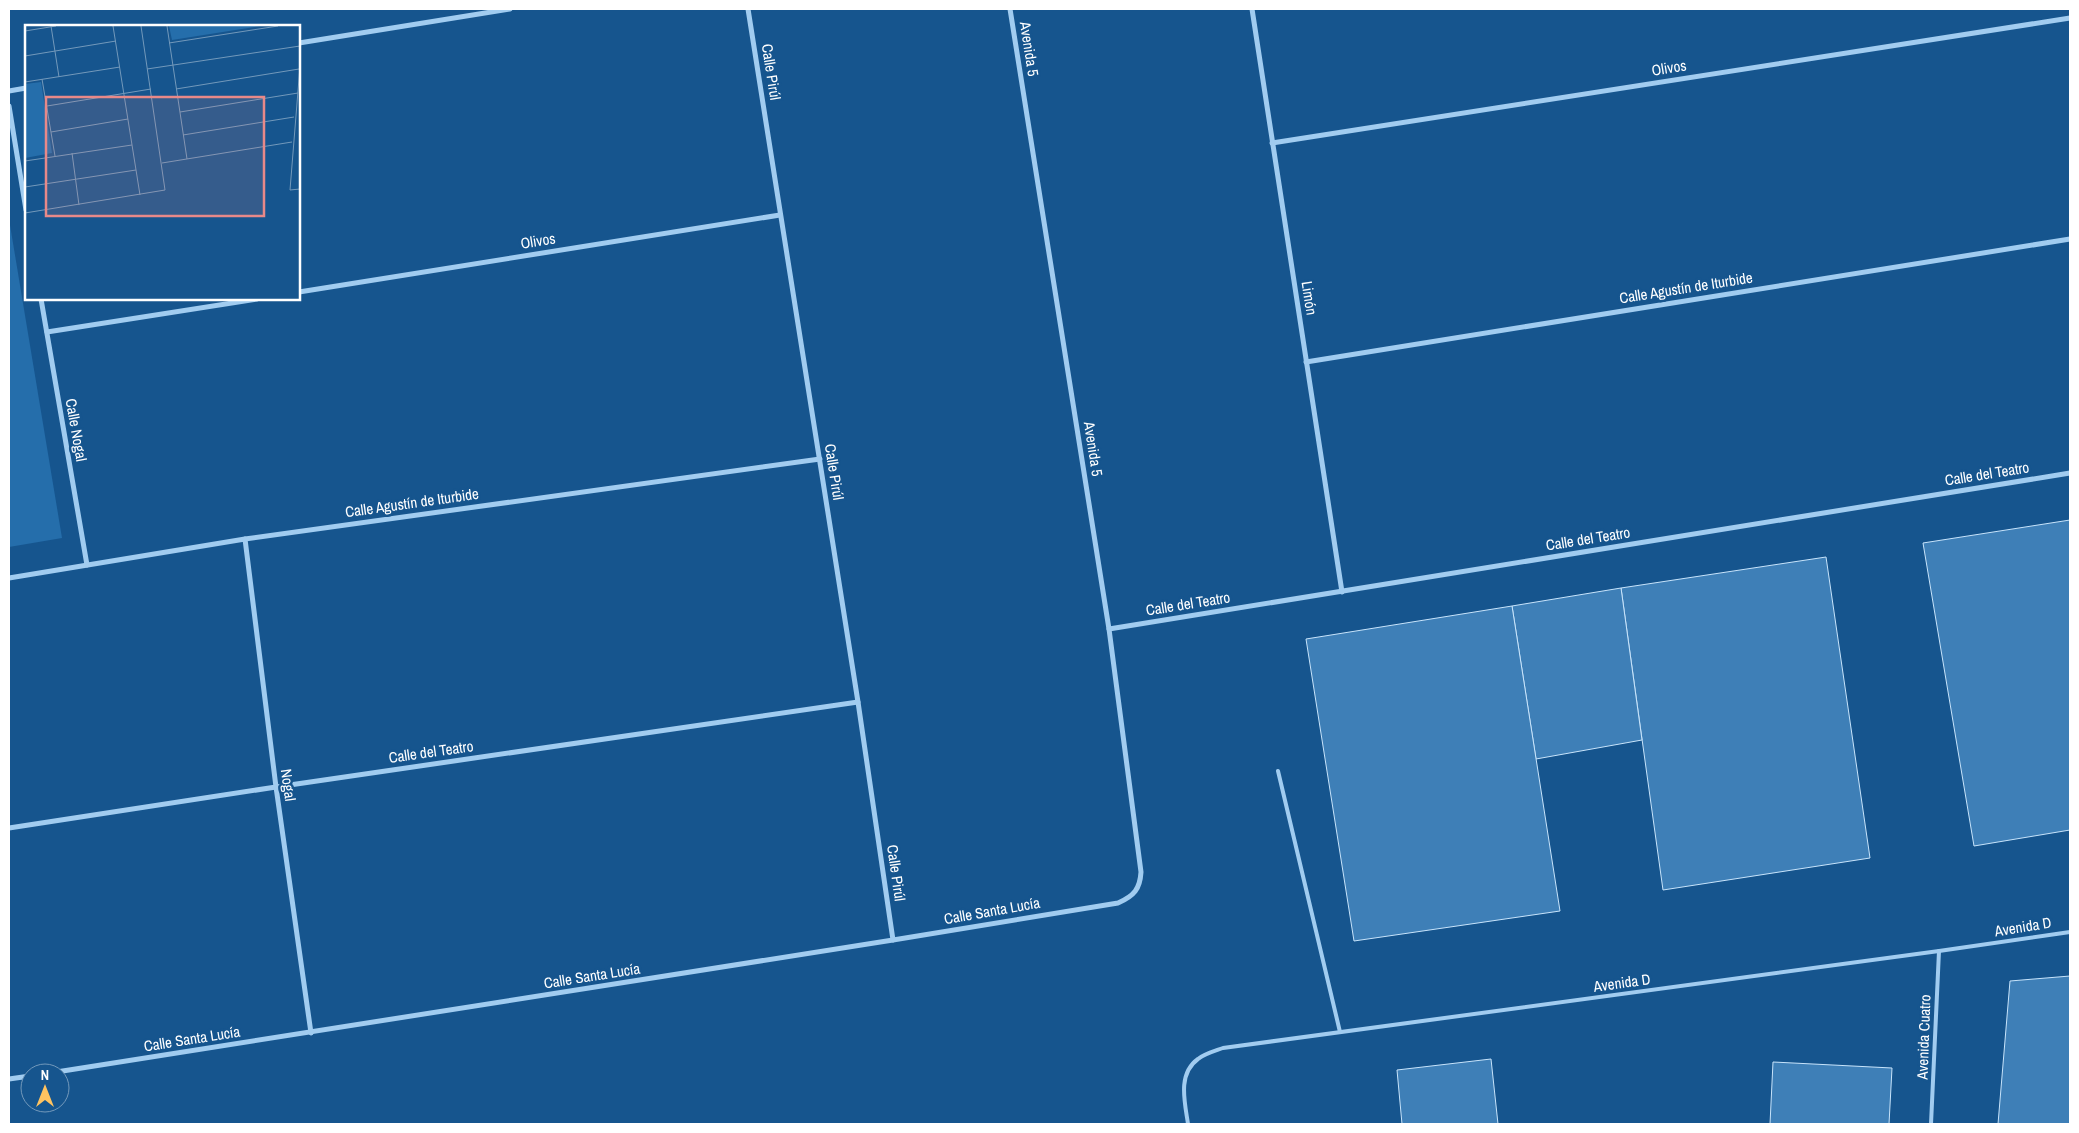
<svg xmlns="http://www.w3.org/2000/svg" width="2079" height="1133" font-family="'Archivo Narrow',sans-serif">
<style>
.green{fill:#256eab}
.building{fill:#3e7fb7;stroke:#c8e4fb}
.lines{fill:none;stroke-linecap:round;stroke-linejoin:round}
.lane{stroke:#a1ccf0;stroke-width:4}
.street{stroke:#a1ccf0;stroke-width:5}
.labels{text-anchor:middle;stroke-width:5;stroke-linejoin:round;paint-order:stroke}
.street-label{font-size:15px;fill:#fff;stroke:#16558e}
.inset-road{fill:none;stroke:#7399bb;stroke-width:1}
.view{fill:#e88989;fill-opacity:0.15;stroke:#e88989;stroke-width:2.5}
.inset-edge{fill:none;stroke:#fff;stroke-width:2.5}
</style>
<rect width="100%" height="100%" fill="#16558e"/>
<polygon class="green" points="9,219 62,538 9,547"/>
<g class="building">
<polygon points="2070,520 2070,830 1974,846 1923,543"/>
<polygon points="1826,557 1870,858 1663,890 1621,588"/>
<polygon points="1621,588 1642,740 1536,759 1512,606"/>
<polygon points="1512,606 1560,911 1354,941 1306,639"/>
<polygon points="2070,976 2070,1124 1998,1124 2010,981"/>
<polygon points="1491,1059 1498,1124 1402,1124 1397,1070"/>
<polygon points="1773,1062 1892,1068 1889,1124 1770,1124"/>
</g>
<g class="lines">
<g class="lane">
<polyline points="1278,771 1340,1032"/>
<path d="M1188,1124C1185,1103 1177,1074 1198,1059C1204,1054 1215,1051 1223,1048L1939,951L2070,932"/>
<polyline points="1931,1124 1939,951"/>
</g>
<g class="street">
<polyline points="748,9 858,702 893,940"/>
<polyline points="1252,9 1342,592"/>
<polyline points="299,43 510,9"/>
<polyline points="9,91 26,88"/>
<polyline points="9,106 26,210"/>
<polyline points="1272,143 2070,18"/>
<polyline points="299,292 780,215"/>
<polyline points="41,299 87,565"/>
<polyline points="47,332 257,299"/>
<polyline points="1306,362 2070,239"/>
<polyline points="245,539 276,787 311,1033"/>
<polyline points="9,578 245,539 820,459"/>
<polyline points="1109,629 2070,473"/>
<polyline points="9,828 276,787 858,702"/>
<path d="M50,1073L893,940L1118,903C1134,896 1140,889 1141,872L1109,629L1010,9"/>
<polyline points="9,1079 30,1076"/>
</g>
</g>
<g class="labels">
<g class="street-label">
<text transform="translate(1029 49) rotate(81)" y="5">Avenida 5</text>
<text transform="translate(1669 68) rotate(-9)" y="5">Olivos</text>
<text transform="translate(771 72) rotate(81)" y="5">Calle Pirúl</text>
<text transform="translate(538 241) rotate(-9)" y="5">Olivos</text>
<text transform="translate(1686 288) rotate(-9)" y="5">Calle Agustín de Iturbide</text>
<text transform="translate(1309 298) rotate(81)" y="5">Limón</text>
<text transform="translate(76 430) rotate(80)" y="5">Calle Nogal</text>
<text transform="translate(1093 449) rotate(81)" y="5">Avenida 5</text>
<text transform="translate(834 472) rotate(81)" y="5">Calle Pirúl</text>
<text transform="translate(1987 474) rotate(-9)" y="5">Calle del Teatro</text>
<text transform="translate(412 503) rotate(-8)" y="5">Calle Agustín de Iturbide</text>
<text transform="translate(1588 539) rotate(-9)" y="5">Calle del Teatro</text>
<text transform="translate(1188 604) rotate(-9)" y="5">Calle del Teatro</text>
<text transform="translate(431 752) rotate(-8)" y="5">Calle del Teatro</text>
<text transform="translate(288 785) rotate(82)" y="5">Nogal</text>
<text transform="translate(896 873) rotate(82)" y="5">Calle Pirúl</text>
<text transform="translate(992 911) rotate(-10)" y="5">Calle Santa Lucía</text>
<text transform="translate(2023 927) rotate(-9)" y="5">Avenida D</text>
<text transform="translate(592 976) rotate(-9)" y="5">Calle Santa Lucía</text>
<text transform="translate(1622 983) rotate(-8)" y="5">Avenida D</text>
<text transform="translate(1924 1037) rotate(-88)" y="5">Avenida Cuatro</text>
<text transform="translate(192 1039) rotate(-9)" y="5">Calle Santa Lucía</text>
</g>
</g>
<g transform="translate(25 25)">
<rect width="275" height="275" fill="#16558e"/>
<path d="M144,1H235L147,15ZM16,57L27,128L0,133V59Z" fill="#256eab"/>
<path class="inset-road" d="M26,1L34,52M88,1L115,170M142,1L162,134M0,6L31,1M144,18L253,1M0,31L91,16M275,41L265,165L275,164M122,44L275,21M17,54L30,131M0,57L95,42M151,64L274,44M22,81L126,64M155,87L273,68M26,107L103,94M158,110L269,92M47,128L54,180M0,136L107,120M137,138L267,117M0,162L111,145M0,188L140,165L116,1"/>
<path class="view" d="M21,72H239V191H21Z"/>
<rect width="275" height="275" class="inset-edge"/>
</g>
<rect width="2079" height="1133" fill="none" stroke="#ffffff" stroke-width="20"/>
<g transform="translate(45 1088)"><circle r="24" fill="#16558e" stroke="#7399bb"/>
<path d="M0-4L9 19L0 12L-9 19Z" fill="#ffc360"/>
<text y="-8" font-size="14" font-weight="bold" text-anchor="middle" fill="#ffffff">N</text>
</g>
</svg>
